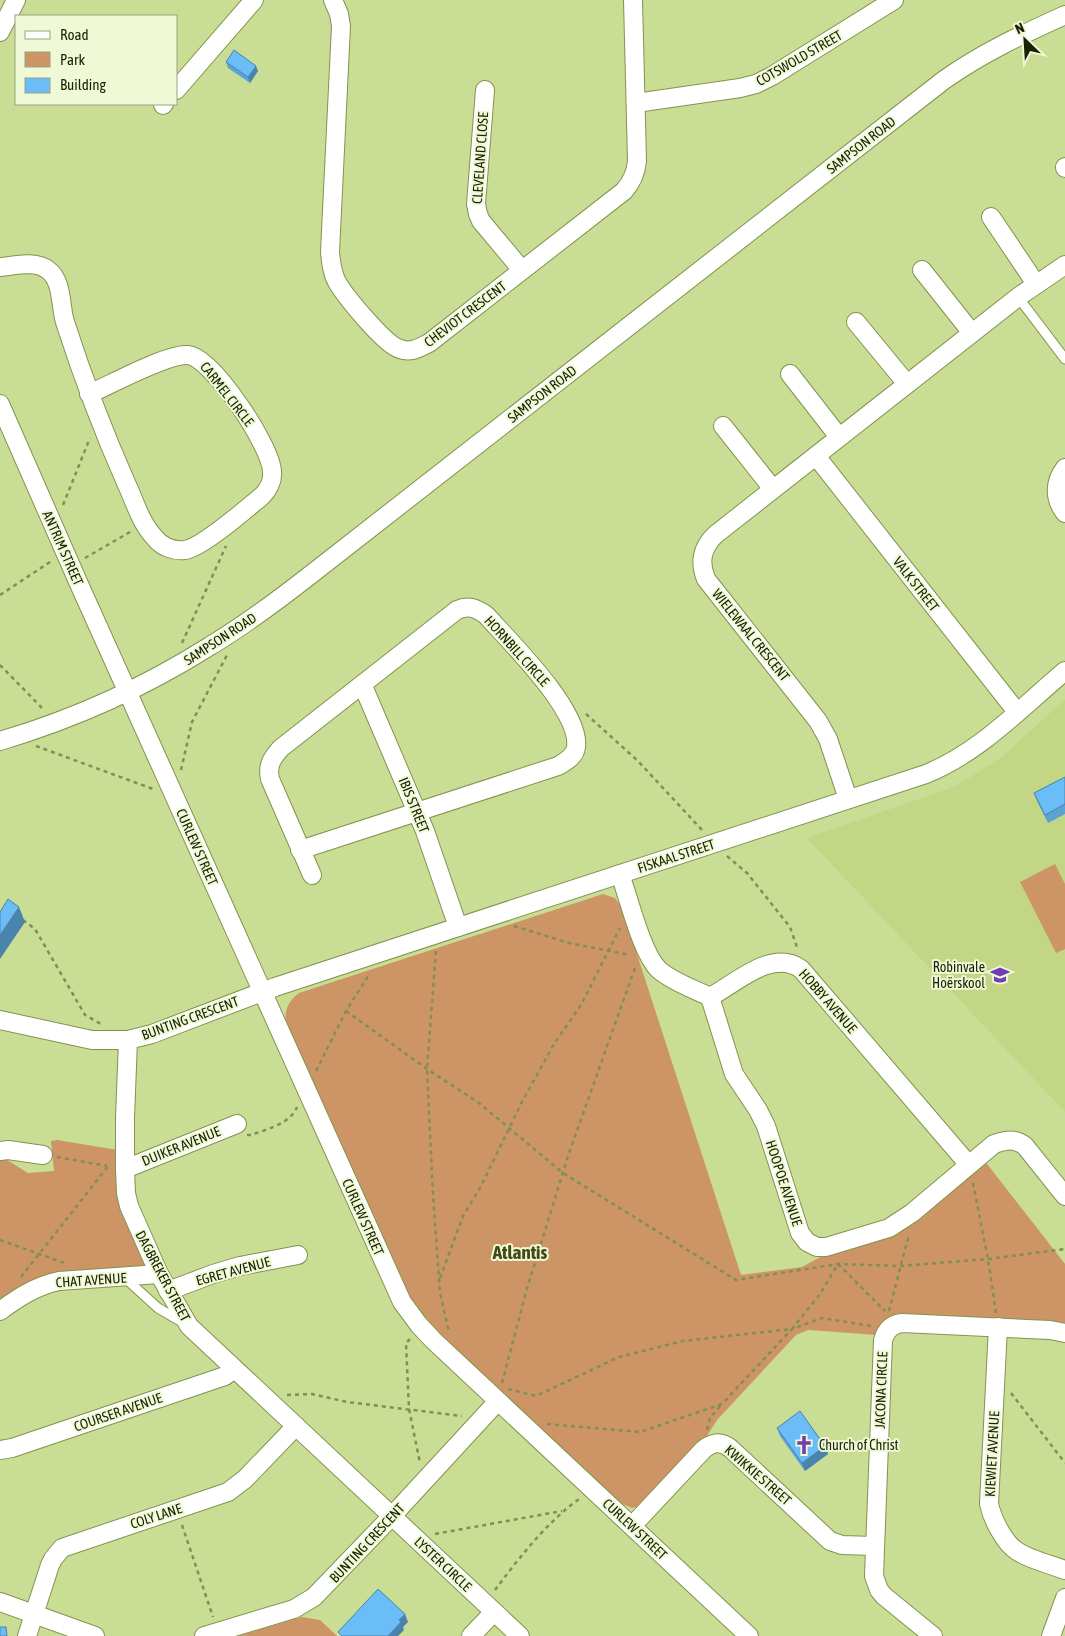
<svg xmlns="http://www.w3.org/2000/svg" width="1065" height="1636" font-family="'Asap Condensed',sans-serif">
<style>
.built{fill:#c2d686}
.green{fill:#cd9566}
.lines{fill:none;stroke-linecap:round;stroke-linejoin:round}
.lane-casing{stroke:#83934e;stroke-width:11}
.street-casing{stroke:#83934e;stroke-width:20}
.path{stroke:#808e58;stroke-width:2.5;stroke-dasharray:4 4;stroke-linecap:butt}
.lane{stroke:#fff;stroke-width:9}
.street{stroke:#fff;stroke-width:18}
.wall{fill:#5ba3d4}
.shaded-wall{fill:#4a84ac}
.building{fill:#6abdf6;stroke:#4a84ac}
.labels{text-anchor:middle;stroke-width:4;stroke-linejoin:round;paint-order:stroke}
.street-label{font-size:14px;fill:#1a2003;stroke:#eff9d6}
.poi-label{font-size:14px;fill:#1a2003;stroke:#eff9d6;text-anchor:end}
.district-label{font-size:19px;font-weight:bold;fill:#404b16;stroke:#eff9d6}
</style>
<rect width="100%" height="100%" fill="#cadd95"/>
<polygon class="built" points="1065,699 1065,1112 807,838 956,786 1002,757"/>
<g class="green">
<polygon points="1055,864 1065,884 1065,949 1056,953 1020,882"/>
<path d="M603,894L615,898L622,908L741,1275L802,1267L824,1255L887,1235L984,1160L1065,1264V1326L892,1317L880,1326L877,1335L808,1330L796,1335L717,1420L705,1439L641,1506L632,1508L620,1503C580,1465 539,1427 498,1389C464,1358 429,1328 405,1289L286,1024C284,1011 288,1001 299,993Z"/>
<path d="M57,1140L118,1150L145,1263L141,1269L53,1274C32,1278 17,1292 0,1304V1159L7,1160L28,1173L54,1171L51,1141Z"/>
<polygon points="302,1617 320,1620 337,1636 238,1636"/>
</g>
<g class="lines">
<g class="lane-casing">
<g id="lane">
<polyline points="1018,297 1065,359"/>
<polyline points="125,1278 158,1308 184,1323"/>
</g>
</g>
<g class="street-casing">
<g id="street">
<path d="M333,0L339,14L341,26L330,252C331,262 332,273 337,282C345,296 385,345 400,349C411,353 419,348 429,343L624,191C632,182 636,173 637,161L633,0"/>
<polyline points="0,32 16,0"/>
<polyline points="176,90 254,0"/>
<polyline points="485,90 476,204 478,214 481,221 522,270"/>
<polyline points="636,103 740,88 756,84 772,76 894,0"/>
<polyline points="163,105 164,104"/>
<polyline points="1065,167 1065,168"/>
<polyline points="991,217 1036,284"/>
<path d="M0,267C14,266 35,260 48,270C63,281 60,306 65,322C83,378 103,431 127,485C135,502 141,524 155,538C162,547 173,551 185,550C203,547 246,509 262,496C268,490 273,481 272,472C272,447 212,357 188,355C168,353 110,385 89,394"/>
<polyline points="922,270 972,333"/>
<polyline points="856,322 907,384"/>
<polyline points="790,374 839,437"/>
<polyline points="0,404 79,584 402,1302 419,1325 433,1340 749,1636"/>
<polyline points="723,426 773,489"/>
<polyline points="816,456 1017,712"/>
<path d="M1065,468C1054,482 1054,499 1065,513"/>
<polyline points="363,686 425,831 458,927"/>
<path d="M0,741C74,719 145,687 210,646C245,625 277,601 309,576L944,80C982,53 1023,34 1065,15"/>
<path d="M848,799L828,739L818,721L706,579C699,562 702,548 715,535L1018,297L1065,265"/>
<path d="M300,850L558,766C565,762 575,757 576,747C581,711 510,642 486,615C476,608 469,605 457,610L281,748C272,758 267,765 270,779L312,875"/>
<path d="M620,874C629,899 642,954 659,970C673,982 694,989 710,997"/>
<path d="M710,997L734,1074L758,1110L766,1126L800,1233L807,1242L817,1247H826L889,1228L912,1213L994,1144C1006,1140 1015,1138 1025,1146L1065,1196"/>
<path d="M710,997C735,984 772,948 801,969L969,1165"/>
<path d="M0,1020L92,1040H128L152,1034L275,987L926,774C980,752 1021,708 1065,671"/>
<polyline points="128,1040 125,1118 125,1169 126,1193 129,1206 159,1274 189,1326 520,1636"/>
<polyline points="0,1151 8,1150 43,1155"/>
<polyline points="125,1169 237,1124"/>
<polyline points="168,1291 213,1274 240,1266 298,1255"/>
<path d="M0,1311C19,1297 36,1286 59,1281L159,1274"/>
<path d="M998,1327L989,1504C992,1518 1004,1543 1017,1551C1028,1559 1052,1565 1065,1570"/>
<polyline points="0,1450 12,1448 225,1376 234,1369"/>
<path d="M632,1526L704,1449C713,1442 721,1441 730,1448L830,1541L842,1545L874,1546"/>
<polyline points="0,1602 95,1636"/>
<polyline points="27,1636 50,1565 53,1559 62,1548 228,1492 245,1479 296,1426"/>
<polyline points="204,1636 294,1609 314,1597 392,1516 498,1401"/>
<polyline points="471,1636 494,1612"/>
<path d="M933,1636L884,1596L879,1590L874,1576L883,1340C886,1330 892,1324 902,1323L1050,1330L1065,1333"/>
<polyline points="1051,1636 1065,1598"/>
</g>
</g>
<g class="path">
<polyline points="63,505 90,438"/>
<polyline points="85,558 130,532"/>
<polyline points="0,595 53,560"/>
<polyline points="182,643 226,546"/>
<polyline points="0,665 44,710"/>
<polyline points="586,714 638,761 702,830"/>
<polyline points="36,746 153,789"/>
<polyline points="181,770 192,722 227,655"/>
<polyline points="727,856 747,873 790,927 798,950"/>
<polyline points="23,920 35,929 85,1015 101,1024"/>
<polyline points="514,926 569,943 630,955"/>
<polyline points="436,951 427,1069 433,1195 440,1293 449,1332"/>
<polyline points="346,1011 427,1069 479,1103 563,1173 736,1280 838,1264 900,1266 988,1259 1065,1249"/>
<polyline points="316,1071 346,1011 370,973"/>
<path d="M247,1135H251C267,1129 290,1124 297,1107"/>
<polyline points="57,1157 107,1166"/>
<polyline points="973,1183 988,1259 996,1313"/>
<polyline points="0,1240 67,1264"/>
<polyline points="838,1264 885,1311"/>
<polyline points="21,1277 109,1165"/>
<polyline points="440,1278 463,1216 479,1190 523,1100 554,1044 581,1005 620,928"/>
<polyline points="889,1311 909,1234"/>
<polyline points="410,1339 406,1343 409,1409 420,1463"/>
<polyline points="502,1383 526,1292 568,1156 636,965"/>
<polyline points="508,1389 536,1396 619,1357 683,1341 792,1329 820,1294 838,1264"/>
<polyline points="1011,1393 1065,1463"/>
<polyline points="287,1395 312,1394 347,1402 462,1416"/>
<polyline points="547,1424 640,1432 722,1404 792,1329 822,1318 871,1326"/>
<polyline points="707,1430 710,1418 721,1405"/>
<polyline points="182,1525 213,1617"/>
<polyline points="435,1534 562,1511"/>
<path d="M495,1590C519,1558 546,1523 579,1499"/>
</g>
<use href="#lane" class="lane"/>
<use href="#street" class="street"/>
</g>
<g class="wall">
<polygon points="226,62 258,71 250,83 228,68"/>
<polygon points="1065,777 1065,814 1048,823 1037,801 1034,793"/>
<polygon points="777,1428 825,1446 828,1454 805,1471 780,1436"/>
</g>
<g class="shaded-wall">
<polygon points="256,66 258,71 250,83 248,77"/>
<polygon points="19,907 25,922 0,959 0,935"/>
<polygon points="825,1446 828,1454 805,1471 802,1463"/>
<polygon points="405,1614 408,1622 403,1627 404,1630 398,1636 388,1636 399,1620"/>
</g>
<g class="building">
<polygon points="234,50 256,66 248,77 226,62"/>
<polygon points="1065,777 1065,804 1045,815 1034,793"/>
<polygon points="8,899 19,907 0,935 0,912"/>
<polygon points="800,1411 825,1446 802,1463 777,1428"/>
<polygon points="378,1589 405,1614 399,1620 401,1622 388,1636 342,1636 338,1632"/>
<polygon points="0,1627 6,1627 7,1636 0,1636"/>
</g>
<defs>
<g id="school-bare" transform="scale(1.5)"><path d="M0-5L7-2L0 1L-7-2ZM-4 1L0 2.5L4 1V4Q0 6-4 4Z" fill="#733eb5" stroke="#eff9d6" stroke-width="2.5" paint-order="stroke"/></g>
<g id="church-bare" transform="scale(1.5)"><path d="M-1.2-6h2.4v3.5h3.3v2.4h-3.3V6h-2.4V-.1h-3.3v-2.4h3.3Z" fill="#733eb5" stroke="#eff9d6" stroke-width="2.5" paint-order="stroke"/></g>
</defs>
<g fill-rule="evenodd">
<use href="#school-bare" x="1000" y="975"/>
<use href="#church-bare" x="804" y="1445"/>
</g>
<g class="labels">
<g class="street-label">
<text transform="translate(799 58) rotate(-30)" y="5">COTSWOLD STREET</text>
<text transform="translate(861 145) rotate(-38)" y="5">SAMPSON ROAD</text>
<text transform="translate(480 158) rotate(-86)" y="5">CLEVELAND CLOSE</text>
<text transform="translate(465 314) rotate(-37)" y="5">CHEVIOT CRESCENT</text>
<text transform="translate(227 394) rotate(52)" y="5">CARMEL CIRCLE</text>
<text transform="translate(542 394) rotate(-38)" y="5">SAMPSON ROAD</text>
<text transform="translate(63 548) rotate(66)" y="5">ANTRIM STREET</text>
<text transform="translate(916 584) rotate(52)" y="5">VALK STREET</text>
<text transform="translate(751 635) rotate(51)" y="5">WIELEWAAL CRESCENT</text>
<text transform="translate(220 639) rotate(-33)" y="5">SAMPSON ROAD</text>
<text transform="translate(517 651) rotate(48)" y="5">HORNBILL CIRCLE</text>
<text transform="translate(414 805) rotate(68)" y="5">IBIS STREET</text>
<text transform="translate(197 847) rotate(66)" y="5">CURLEW STREET</text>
<text transform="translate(676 856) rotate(-18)" y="5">FISKAAL STREET</text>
<text transform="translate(828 1001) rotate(49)" y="5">HOBBY AVENUE</text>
<text transform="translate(190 1018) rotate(-20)" y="5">BUNTING CRESCENT</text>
<text transform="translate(181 1146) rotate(-22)" y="5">DUIKER AVENUE</text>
<text transform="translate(784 1183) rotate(72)" y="5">HOOPOE AVENUE</text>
<text transform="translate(363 1217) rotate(66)" y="5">CURLEW STREET</text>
<text transform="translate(233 1271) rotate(-15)" y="5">EGRET AVENUE</text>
<text transform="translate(163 1276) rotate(62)" y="5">DAGBREKER STREET</text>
<text transform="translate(91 1280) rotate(-4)" y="5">CHAT AVENUE</text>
<text transform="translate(881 1390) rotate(-88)" y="5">JACONA CIRCLE</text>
<text transform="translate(118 1412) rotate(-19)" y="5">COURSER AVENUE</text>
<text transform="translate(992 1454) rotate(-87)" y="5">KIEWIET AVENUE</text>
<text transform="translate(758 1475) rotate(41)" y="5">KWIKKIE STREET</text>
<text transform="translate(156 1516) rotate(-18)" y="5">COLY LANE</text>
<text transform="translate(635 1529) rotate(43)" y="5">CURLEW STREET</text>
<text transform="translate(367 1543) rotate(-47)" y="5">BUNTING CRESCENT</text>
<text transform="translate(443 1564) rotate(43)" y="5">LYSTER CIRCLE</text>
</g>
<g class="poi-label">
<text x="985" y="972">Robinvale<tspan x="985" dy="16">Hoërskool</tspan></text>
<text x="819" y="1450" text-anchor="start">Church of Christ</text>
</g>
<g class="district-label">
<text x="520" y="1259">Atlantis</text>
</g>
</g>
<rect x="15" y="15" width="162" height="90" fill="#eff9d6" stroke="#9aa282"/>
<rect x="25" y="31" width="25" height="8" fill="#ffffff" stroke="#9aa282"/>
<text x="60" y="40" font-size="15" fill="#1a2003">Road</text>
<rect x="25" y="52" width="25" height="15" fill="#cd9566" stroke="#9aa282"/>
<text x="60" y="65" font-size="15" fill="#1a2003">Park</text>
<rect x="25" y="78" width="25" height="15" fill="#6abdf6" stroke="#9aa282"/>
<text x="60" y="90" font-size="15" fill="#1a2003">Building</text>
<g transform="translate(1025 40) rotate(335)" stroke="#eff9d6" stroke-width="4" paint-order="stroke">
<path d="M0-4L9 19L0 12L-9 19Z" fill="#1a2003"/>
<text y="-8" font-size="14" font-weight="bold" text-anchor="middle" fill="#1a2003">N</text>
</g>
</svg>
